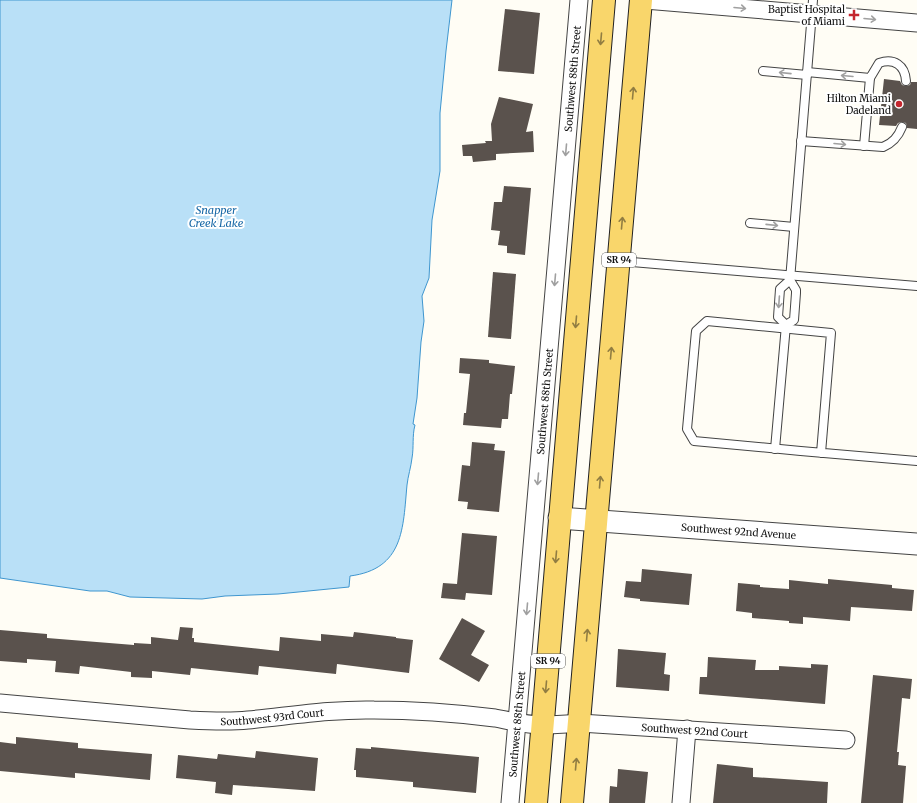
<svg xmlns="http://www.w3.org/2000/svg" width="917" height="803" font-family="Merriweather,serif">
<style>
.water{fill:#b9e0f7;stroke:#3f96cf}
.building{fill:#5a524d}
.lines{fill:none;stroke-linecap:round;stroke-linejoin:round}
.service-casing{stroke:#444;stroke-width:10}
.minor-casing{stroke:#444;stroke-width:19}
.tertiary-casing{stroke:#444;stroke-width:23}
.primary-casing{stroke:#222;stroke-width:24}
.service{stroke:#fff;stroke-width:8}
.minor{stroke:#fff;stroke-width:17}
.tertiary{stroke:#fff;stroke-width:21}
.primary{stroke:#f9d66b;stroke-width:22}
.oneway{stroke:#a0a0a0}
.oneway2{stroke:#917d42}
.poi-dot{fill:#c4262e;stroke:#fff;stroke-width:1.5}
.labels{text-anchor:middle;stroke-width:4;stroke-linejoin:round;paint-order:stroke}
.shield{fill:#fff;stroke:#585858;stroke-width:1}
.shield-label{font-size:9px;font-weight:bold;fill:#111}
.poi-label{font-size:10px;fill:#111;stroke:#fff;text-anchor:end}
.street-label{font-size:10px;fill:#111;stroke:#fff}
.water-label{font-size:11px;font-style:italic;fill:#1768a6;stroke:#fff}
</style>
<rect width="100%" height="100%" fill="#fffdf5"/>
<path class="water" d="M0,0H452L446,51L440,113V171L432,220L429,278L422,296L424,321L421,342L417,398L413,424L415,425C412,436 414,447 412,458C411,467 408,476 407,485C403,528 404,569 350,576L349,587L278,594L225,596L202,599L130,597L107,591H90L0,578Z"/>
<g class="building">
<polygon points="505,9 540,13 534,74 498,71"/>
<polygon points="884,79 900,81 902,85 906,86 910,85 911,82 917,82 917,129 907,128 906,123 902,122 898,123 896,126 879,125"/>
<polygon points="499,97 533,104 526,132 533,131 534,152 496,154 496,160 473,162 472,156 463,156 462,145 486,143 485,141 492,141 491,124"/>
<polygon points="504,186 531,188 525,255 507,253 507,246 498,245 500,231 491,230 494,202 502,202"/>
<polygon points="493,272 516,274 511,339 488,337"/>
<polygon points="460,358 489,360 489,363 515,366 512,394 510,394 508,419 502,419 501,428 463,425 464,413 466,413 470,374 459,373"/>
<polygon points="472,442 495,444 494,450 505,451 499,512 467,509 468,502 458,501 462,465 470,466"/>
<polygon points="462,533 497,536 492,595 466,593 465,600 441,598 443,583 457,584"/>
<polygon points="642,569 692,574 689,605 640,601 640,599 624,597 626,581 641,582"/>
<polygon points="828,579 892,585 892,588 914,590 912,611 851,607 850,621 803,617 803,624 789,623 789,621 752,618 752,613 736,611 738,583 760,585 760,587 789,589 789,580 828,584"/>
<polygon points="462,618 485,631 471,655 489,665 479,682 439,659"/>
<polygon points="180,627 193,628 192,638 194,638 194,642 279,651 280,637 321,641 321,634 353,637 354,632 396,637 396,638 413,640 409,673 337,664 336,674 259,666 258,675 191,668 190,675 152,671 152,678 131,677 131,672 80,666 79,674 55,672 56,661 27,659 27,663 0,661 0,630 47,634 47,638 134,645 134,643 151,644 151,637 178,640"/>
<polygon points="618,649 666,653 664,674 670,675 669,691 616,687"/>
<polygon points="708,657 756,660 755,670 779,670 779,666 811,668 811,664 828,665 825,704 699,694 700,677 707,677"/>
<polygon points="873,675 912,679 910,699 902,698 897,752 899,752 898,765 906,766 903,803 861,803"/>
<polygon points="16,737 78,743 78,748 152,754 150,780 75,773 75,778 0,771 0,742 16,744"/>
<polygon points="371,747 479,757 476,793 413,787 413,782 356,777 356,770 354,770 356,748 371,749"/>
<polygon points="256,751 318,758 315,791 233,785 232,795 215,793 216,782 176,778 178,755 217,759 218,754 255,758"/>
<polygon points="717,764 753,768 753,777 828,782 827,803 713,803"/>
<polygon points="618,769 648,772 645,803 609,803 610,786 617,787"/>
</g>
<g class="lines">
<g class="service-casing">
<g id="service">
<polyline points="763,71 807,75"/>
<path d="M807,72L870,78L879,63C894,58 905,65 906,81"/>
<path d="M801,141L883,147C893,143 898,137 902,127"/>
<polyline points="864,146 870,78"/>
<polyline points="750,223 794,227"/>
<polyline points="620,261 917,286"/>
<polyline points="786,325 794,320 796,293 796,290 790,280 813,0"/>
<polyline points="775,449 786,325 778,317 780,289 790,280"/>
<path d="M821,453L831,333L707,321L696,331L687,429L694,441C768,448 843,455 917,461"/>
</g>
</g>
<g class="minor-casing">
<g id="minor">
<polyline points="645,0 917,23"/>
<path id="s1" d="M0,703L190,720C209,721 229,722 248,720C290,716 332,709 374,710C415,710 455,713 495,718C511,721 527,725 543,725C555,725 567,724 580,723L846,740"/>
<path id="s2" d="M510,803L579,0"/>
<polyline points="681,803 687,729"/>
</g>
</g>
<g class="tertiary-casing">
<g id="tertiary">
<path id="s3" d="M559,518L917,544"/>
</g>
</g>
<g class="primary-casing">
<g id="primary">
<polyline points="536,803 604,0"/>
<polyline points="572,803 641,0"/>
</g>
</g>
<use href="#service" class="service"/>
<use href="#minor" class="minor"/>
<use href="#tertiary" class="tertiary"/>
<use href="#primary" class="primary"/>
</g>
<defs><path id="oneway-shaft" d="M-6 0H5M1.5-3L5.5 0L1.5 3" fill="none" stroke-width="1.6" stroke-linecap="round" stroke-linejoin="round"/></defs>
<g class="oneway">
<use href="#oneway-shaft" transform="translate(740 8) rotate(5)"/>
<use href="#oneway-shaft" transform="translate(870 19) rotate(5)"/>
<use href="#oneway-shaft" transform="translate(785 73) rotate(-174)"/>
<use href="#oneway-shaft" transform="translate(847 76) rotate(-175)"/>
<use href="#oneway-shaft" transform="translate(840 144) rotate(5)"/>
<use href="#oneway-shaft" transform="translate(566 150) rotate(95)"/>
<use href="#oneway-shaft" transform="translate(772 225) rotate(6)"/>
<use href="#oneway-shaft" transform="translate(555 280) rotate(95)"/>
<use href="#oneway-shaft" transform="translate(779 302) rotate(94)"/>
<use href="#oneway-shaft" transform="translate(538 479) rotate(95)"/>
<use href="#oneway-shaft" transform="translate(527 609) rotate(95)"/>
</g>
<g class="oneway2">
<use href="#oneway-shaft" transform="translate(601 39) rotate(95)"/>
<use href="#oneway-shaft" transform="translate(633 93) rotate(-85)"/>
<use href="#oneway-shaft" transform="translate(622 223) rotate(-85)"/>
<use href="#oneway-shaft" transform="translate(576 322) rotate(95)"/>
<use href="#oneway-shaft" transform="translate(611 353) rotate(-85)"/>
<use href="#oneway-shaft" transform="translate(600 482) rotate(-85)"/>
<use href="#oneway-shaft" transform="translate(556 557) rotate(95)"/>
<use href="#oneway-shaft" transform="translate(587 635) rotate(-85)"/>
<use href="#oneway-shaft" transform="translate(546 687) rotate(95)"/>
<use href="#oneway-shaft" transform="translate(576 764) rotate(-85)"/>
</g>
<g class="poi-dot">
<path d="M852 9h4v4h4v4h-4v4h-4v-4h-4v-4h4z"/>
<circle cx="899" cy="104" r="4"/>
</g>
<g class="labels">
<g class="shield">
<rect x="602" y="253" width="34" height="14" rx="3"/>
<rect x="531" y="654" width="34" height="14" rx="3"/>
</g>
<g class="shield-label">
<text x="619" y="263">SR 94</text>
<text x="548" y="664">SR 94</text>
</g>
<g class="poi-label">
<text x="845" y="13">Baptist Hospital<tspan x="845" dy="12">of Miami</tspan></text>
<text x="891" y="102">Hilton Miami<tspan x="891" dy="12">Dadeland</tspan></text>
</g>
<g class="street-label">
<text dy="4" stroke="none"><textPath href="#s2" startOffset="727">Southwest 88th Street</textPath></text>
<text dy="4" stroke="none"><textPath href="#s2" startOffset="403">Southwest 88th Street</textPath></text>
<text dy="4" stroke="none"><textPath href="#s3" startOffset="180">Southwest 92nd Avenue</textPath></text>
<text dy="4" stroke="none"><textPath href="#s1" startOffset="273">Southwest 93rd Court</textPath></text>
<text dy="4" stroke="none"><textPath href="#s2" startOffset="79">Southwest 88th Street</textPath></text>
<text dy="4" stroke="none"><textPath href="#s1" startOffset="697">Southwest 92nd Court</textPath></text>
</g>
<g class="water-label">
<text x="216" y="214">Snapper<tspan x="216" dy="13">Creek Lake</tspan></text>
</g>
</g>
</svg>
